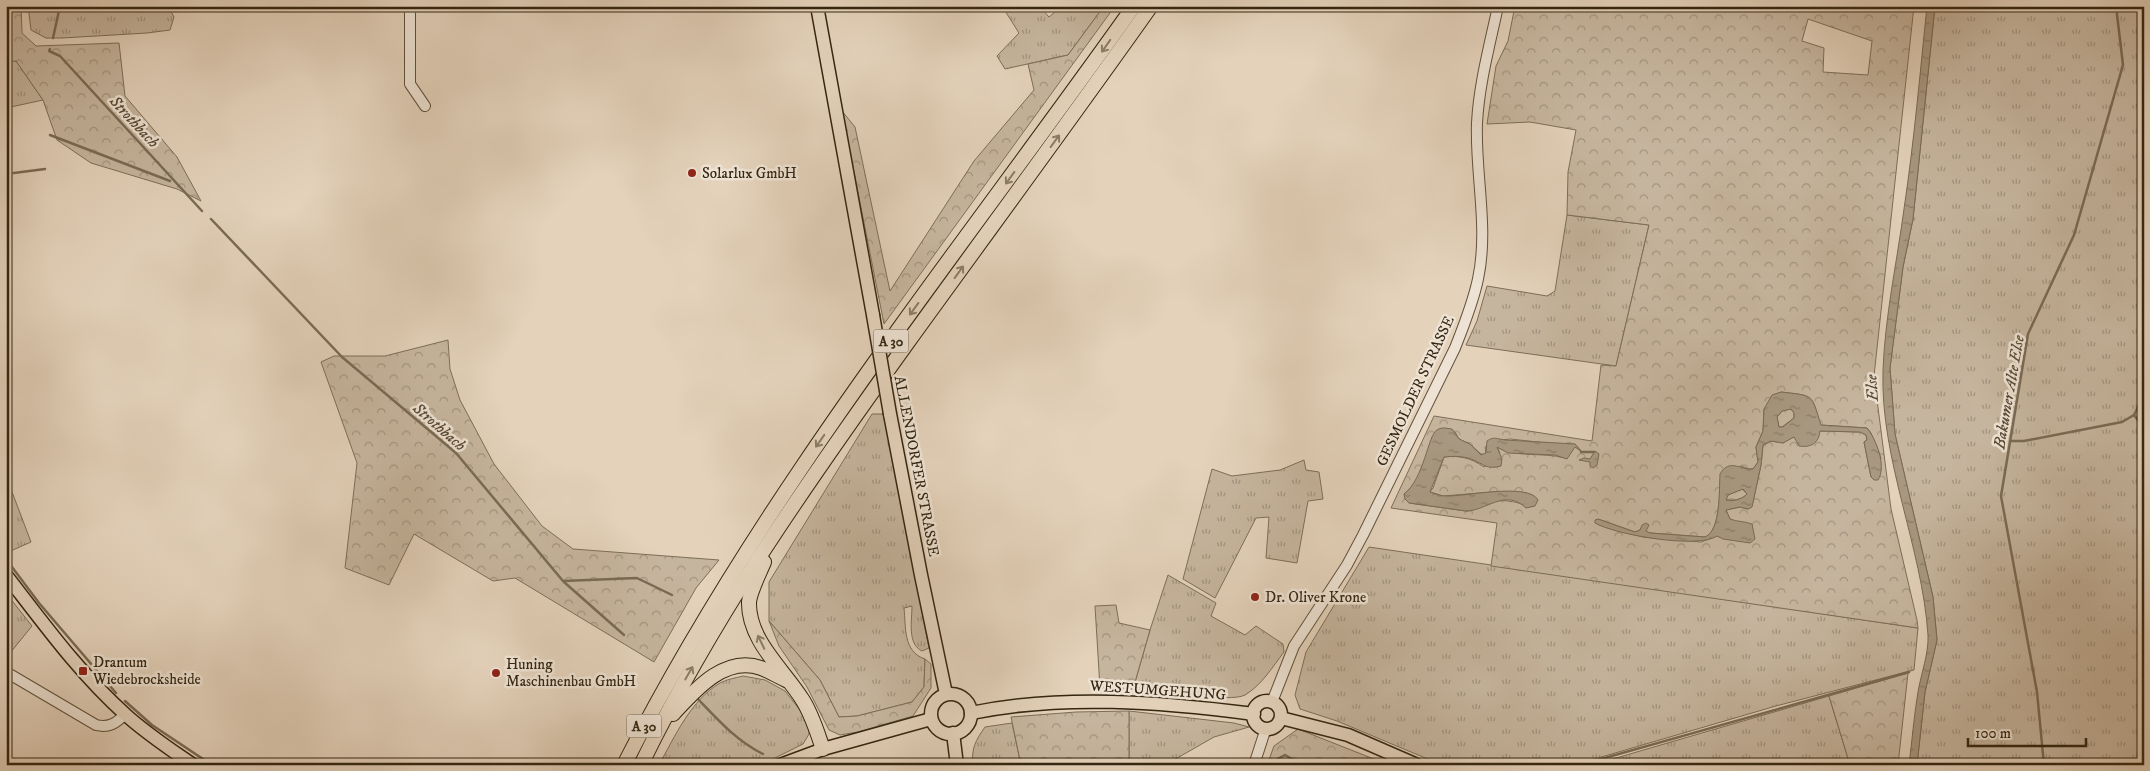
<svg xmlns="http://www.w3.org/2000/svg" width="2150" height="771" font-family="'IM FELL DW Pica',serif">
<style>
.grass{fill:url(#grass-tufts);stroke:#7d6e58}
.forest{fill:url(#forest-crowns);stroke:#7d6e58;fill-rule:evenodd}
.water{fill:url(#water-ripples);stroke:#7a6a54;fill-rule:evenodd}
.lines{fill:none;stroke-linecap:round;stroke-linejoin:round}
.stream{stroke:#7a6a54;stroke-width:2.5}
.minor-casing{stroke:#60513c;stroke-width:12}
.major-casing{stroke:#342611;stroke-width:15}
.highway-casing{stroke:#342611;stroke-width:16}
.minor{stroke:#ede2d3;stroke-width:10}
.major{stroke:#e4d2bb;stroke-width:12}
.highway{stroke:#e4d2bb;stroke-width:14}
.major-bridge-casing{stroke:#342611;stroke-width:15;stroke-linecap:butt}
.major-bridge{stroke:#e4d2bb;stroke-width:12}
.oneway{stroke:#8c7c66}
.poi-dot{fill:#8f2418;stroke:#ede2d3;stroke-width:2}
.labels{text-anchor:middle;stroke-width:5;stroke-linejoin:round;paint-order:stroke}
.shield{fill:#ede2d3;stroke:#6c5e4b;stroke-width:1}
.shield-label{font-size:14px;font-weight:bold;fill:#342611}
.poi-label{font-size:15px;fill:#342611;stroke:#ede2d3;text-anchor:start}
.street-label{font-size:15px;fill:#342611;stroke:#ede2d3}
.water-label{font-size:16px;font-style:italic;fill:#574833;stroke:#ede2d3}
</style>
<defs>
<pattern id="grass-tufts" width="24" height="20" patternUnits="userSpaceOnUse" patternTransform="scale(1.25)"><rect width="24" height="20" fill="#c6b59e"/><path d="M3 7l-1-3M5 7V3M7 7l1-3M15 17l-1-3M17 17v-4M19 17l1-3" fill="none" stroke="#a2937f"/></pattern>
<pattern id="forest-crowns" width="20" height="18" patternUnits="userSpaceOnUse" patternTransform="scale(1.25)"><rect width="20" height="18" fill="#c6b59e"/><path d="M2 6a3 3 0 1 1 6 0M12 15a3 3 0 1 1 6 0" fill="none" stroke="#a2937f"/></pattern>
<pattern id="water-ripples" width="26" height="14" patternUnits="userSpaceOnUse" patternTransform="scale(1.25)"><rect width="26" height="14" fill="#a89881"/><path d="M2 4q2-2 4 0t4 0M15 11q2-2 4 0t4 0" fill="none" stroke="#8a7c68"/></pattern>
</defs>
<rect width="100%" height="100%" fill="#e4d2bb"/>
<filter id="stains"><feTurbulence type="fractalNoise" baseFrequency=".004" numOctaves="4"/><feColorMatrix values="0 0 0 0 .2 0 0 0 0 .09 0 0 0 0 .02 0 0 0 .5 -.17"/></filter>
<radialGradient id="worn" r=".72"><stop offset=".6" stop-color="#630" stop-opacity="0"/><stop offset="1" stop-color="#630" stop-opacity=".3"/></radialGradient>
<g class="grass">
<polygon points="28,6 168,6 174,17 170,30 147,33 62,38 46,38 31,30"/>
<polygon points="1002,6 1039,6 1049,17 1062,6 1104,6 1068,55 1005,69 997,56 1019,33"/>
<polygon points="1935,6 2144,6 2144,765 1917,765 1925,692 1937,640 1933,597 1895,434 1890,368 1903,267 1913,219"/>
<polygon points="16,61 43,100 6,108 6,62"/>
<polygon points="1567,215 1649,225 1616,366 1466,345 1477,321 1487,286 1547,296 1555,291"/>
<path d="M872,414H884L929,648L922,651C907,644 912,620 912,606L904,608C906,627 903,652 925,659L924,687L912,702L857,716L839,717L820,680L769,621V582Z"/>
<polygon points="1304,460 1306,470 1319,472 1323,499 1308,501 1297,563 1266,558 1269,517 1256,518 1215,598 1183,579 1212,469 1232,476 1280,470"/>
<polygon points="6,476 31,542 6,553"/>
<polygon points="1369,547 1918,628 1914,670 1776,706 1574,765 1442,765 1337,721 1300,709 1295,695 1306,652"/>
<path d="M1168,575L1216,603L1211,616L1245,635L1256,626L1283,644L1284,652C1273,666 1262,685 1245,695C1231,703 1154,691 1133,689L1150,630Z"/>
<polygon points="6,593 32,626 6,658"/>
<path d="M743,676L765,680L785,691L803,714L809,728V734L803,744L775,758L755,765H659C675,736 691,700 720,683C727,679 736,678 743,676Z"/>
<polygon points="1829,696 1850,765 1592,765"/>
<polygon points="1129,711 1234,723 1249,727 1214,737 1165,765 1129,765"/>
<path d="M1012,723L1021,765H973C971,748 976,740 985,727Z"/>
</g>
<g class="forest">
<polygon points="6,6 21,6 22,33 36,46 119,43 125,96 177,157 201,201 177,189 91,163 57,140 43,100 16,61 6,62"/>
<polygon points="1104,6 1115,6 884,324 842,111 855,127 890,291 974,161 1034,90 1028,64 1068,55"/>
<path d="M1515,6H1914L1874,376L1891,509L1917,620L1918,628L1491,566L1497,523L1391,508L1434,416L1592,441L1601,365L1616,366L1649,225L1567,215L1568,172L1576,130L1530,122L1487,124L1496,66L1508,41ZM1808,19L1872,41L1868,75L1823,72L1824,48L1802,41ZM1781,392C1813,396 1812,393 1820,425L1867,428L1871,433L1881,458L1871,477L1864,442L1867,440L1866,435L1860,432L1820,431L1793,437L1783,443L1771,441L1763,445L1761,465L1752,506L1748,509L1740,507L1726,510L1730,519L1739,523L1731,540L1717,536L1701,542L1643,537L1599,525L1598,519L1635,532L1640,530L1650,533L1705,537C1721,531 1719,490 1721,474L1741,466L1748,469H1753L1758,462L1756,447L1763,431L1764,409ZM1455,432L1459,439L1470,444L1482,455L1486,453L1485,447L1501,440L1510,439L1565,445L1575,444L1582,452L1575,446L1565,458C1544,452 1514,458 1497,447L1500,453L1484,467C1471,458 1459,455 1444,457L1433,488L1430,492L1443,496L1492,492L1527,493L1522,504C1509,500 1498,499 1485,504C1478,507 1474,511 1466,511L1409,503L1404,494C1420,483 1428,456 1432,437Z"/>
<polygon points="448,340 450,369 460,400 494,464 542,526 573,549 719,560 696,588 654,662 515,578 493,581 414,534 389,585 345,568 357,463 321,362 334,356 385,356"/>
<polygon points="1791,409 1794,413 1794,418 1782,427 1779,427 1777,417 1782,411"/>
<path d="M1742,489L1747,494C1743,499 1732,502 1726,499L1728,495Z"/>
<polygon points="1116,605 1119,623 1150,630 1133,689 1100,688 1095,606"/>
<polygon points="769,621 820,680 839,717 857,716 912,702 924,687 925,659 931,664 931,688 913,716 858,732 840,735 829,730 807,687 779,646"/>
<polygon points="1908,673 1898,765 1850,765 1829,696"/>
<polygon points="1129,711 1129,765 1021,765 1011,717 1076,712"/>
<polygon points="1298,729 1389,765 1267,765 1274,746"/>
</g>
<g class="water">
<path d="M1927,6H1935L1913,219L1903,267L1890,368L1895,434L1933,597L1937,640L1925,692L1917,765H1909C1912,741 1914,716 1918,692C1921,674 1929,653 1928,635C1922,546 1880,460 1883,370C1885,316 1897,262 1904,209C1914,142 1920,74 1927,6Z"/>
<path d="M1781,392C1814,396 1811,393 1821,425L1867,428C1876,439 1887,466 1878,480H1874L1871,477L1864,442L1867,440L1866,435L1860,432L1820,431C1819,443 1811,448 1799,446L1794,437L1783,443L1771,441L1763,445L1761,465L1752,507L1748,509L1740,507L1726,510L1730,519C1738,522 1744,521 1752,524L1755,539L1750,543L1723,539L1717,536C1698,549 1616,535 1595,523V520L1598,519L1635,532L1640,530L1642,525L1646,523L1649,525L1646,531L1650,533L1705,537C1721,531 1719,490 1720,474C1729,458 1741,470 1753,469L1758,462L1756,447L1763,431L1764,409L1772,395ZM1791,409L1794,413V418L1783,427H1779L1777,417L1782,411ZM1743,489L1747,494C1743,499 1732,502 1726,500L1728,495Z"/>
<path d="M1445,428L1452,429L1459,439L1470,444L1481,455L1486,453L1487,441C1494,436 1497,439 1505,440L1575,444L1582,452L1575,447L1567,459L1555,455L1508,453L1497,447L1502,459L1501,466C1486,470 1484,464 1471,459C1462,456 1454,456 1444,457L1430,492C1435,493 1440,496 1445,496C1464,497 1528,482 1538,500L1535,506L1526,508C1505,488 1486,511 1466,511L1409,503L1405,499L1404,494C1424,479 1428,435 1437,430C1440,428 1442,428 1445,428Z"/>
<polygon points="1595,451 1599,454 1597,465 1593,468 1590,466 1590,462 1579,460 1584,458 1590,459"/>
</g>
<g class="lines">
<g class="stream">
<polyline points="53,38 60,6"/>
<polyline points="50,49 49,51 60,56 202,211"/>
<polyline points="50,135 170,181"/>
<polyline points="6,174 45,169"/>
<polyline points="211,219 342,357 456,453 563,581 637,578 672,595"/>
<polyline points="2134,415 2144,428"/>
<polyline points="2011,441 2024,441 2122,422 2134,415 2144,395"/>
<polyline points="1581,452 1594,452"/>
<polyline points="6,559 39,603 116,693"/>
<polyline points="564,582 624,635"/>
<path d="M698,699C719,721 737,741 763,754"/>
<polyline points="125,701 152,725 212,765"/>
<polyline points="1266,765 1285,755 1303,765"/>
<polyline points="1580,765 1909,672"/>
<polyline points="2044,765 2037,692 2001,496 2028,334 2074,235 2123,65 2116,6"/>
</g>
<g class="minor-casing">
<g id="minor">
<polyline points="410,6 410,84 425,106"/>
<path d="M6,672L96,725C108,728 116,724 125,714"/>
<path d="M1272,702L1294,646L1347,565L1363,535L1455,348C1464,325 1473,303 1478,279C1489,228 1475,174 1477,123C1479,84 1490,44 1498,6"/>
<polyline points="1254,765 1266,728"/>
</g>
</g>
<g class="major-casing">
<g id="major">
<polyline points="817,6 873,315"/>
<polyline points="890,414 921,575 946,694"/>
<path d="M6,575C44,624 80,674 126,715C147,734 170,749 193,765"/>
<circle cx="951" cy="714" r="20"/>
<circle cx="1267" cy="715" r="14"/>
<path d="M971,713C1063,694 1161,702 1254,714"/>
<polyline points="1281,718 1348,735 1417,765"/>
<polyline points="953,733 957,765"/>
<polyline points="780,765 823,749 931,719"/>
</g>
</g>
<g class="highway-casing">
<g id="highway">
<path d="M764,562C760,572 750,591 749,602C748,640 783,669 802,699C812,714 817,732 823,749"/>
<path d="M673,714C695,690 725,655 761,668C769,671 778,676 786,680"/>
<path d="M624,765C762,493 958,254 1134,6"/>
<path d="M641,765C714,614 811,477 908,342C989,230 1071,119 1151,6"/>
</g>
</g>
<use href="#minor" class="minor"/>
<use href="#major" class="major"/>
<use href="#highway" class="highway"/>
<g class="major-bridge-casing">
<polyline id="major-bridge" points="873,315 890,414"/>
</g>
<use href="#major-bridge" class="major-bridge"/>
</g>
<defs><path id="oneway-shaft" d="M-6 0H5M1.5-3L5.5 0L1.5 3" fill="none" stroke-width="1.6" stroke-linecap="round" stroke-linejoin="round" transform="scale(1.25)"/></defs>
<g class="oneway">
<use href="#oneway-shaft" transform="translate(1106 46) rotate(125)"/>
<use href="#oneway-shaft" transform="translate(1055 141) rotate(-54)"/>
<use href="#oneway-shaft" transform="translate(1010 178) rotate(126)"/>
<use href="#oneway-shaft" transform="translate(959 272) rotate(-54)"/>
<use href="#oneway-shaft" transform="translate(914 309) rotate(126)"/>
<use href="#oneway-shaft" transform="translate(820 441) rotate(125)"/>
<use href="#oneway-shaft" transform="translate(761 642) rotate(-116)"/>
<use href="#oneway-shaft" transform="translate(689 673) rotate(-60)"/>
</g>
<g class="poi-dot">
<circle cx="692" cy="173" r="5"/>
<circle cx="1255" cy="597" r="5"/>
<rect x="78" y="666" width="10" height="10" rx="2.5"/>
<circle cx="496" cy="673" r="5"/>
</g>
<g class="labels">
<g class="shield">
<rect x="873.5" y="329.5" width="35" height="23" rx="4"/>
<rect x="626.5" y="714.5" width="35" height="23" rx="4"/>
</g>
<g class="shield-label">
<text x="891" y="346">A 30</text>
<text x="644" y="731">A 30</text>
</g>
<g class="poi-label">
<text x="702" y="178">Solarlux GmbH</text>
<text x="1265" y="602">Dr. Oliver Krone</text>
<text x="93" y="667">Drantum<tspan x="93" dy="17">Wiedebrocksheide</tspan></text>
<text x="506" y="669">Huning<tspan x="506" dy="17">Maschinenbau GmbH</tspan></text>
</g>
<g class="street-label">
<text transform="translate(1415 391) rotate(-65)" y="5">GESMOLDER STRASSE</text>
<text transform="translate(917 466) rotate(79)" y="5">ALLENDORFER STRASSE</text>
<text transform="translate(1158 690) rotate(4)" y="5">WESTUMGEHUNG</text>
</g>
<g class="water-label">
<text transform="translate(135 121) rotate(47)" y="6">Strothbach</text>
<text transform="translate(1871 388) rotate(-94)" y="6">Else</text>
<text transform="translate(2008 392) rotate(-80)" y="6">Bakumer Alte Else</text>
<text transform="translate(440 426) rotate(41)" y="6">Strothbach</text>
</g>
</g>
<rect width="2150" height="771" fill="none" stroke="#e4d2bb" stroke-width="25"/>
<rect x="8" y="8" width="2135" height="756" fill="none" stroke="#342611" stroke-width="2.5"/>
<rect x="12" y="12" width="2125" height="746" fill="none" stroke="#342611"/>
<path d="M1968 738v8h118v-8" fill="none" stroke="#342611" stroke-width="2.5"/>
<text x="1975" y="738" font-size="15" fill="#342611" stroke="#ede2d3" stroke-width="4" paint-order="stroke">100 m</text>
<rect width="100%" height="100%" filter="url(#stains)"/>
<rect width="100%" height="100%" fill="url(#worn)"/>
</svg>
